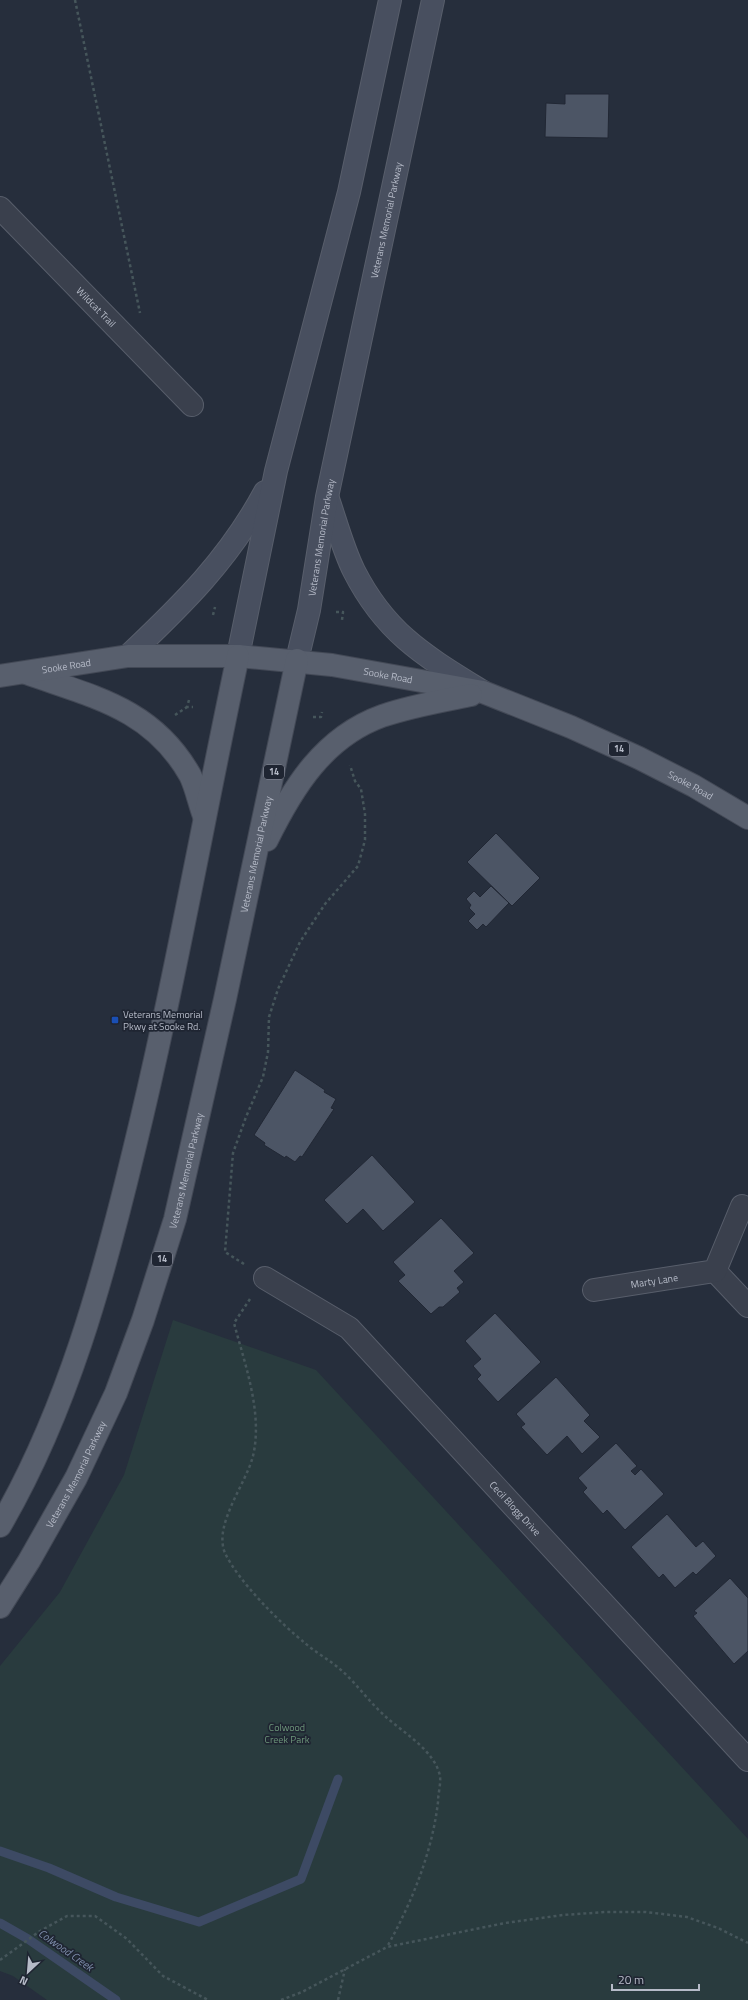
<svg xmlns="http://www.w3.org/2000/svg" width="748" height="2000" font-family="'Titillium Web',sans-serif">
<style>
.green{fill:#293b3e}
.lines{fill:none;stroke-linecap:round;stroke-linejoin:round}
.stream{stroke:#3d4a64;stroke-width:9}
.building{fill:#4c5565;stroke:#212734}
.street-casing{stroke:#585e6b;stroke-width:24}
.secondary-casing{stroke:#585e6b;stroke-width:24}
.primary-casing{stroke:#434956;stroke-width:24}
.path{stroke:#46565b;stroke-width:2.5;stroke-dasharray:3 3;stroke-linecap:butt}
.street{stroke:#3a404d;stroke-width:22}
.secondary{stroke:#484f5f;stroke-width:22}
.primary{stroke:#585f6d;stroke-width:22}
.transit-dot{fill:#1a4fb4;stroke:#1f2532;stroke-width:1.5}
.labels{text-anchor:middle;stroke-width:3.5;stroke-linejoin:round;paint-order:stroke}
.shield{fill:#1f2532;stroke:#898e9b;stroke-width:1}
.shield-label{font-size:9px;font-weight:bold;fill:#b6bbc8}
.street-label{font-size:10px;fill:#b6bbc8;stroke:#1f2532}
.poi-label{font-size:10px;fill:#b6bbc8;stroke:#1f2532;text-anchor:start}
.park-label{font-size:10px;fill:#6e977b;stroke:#1f2532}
.water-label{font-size:11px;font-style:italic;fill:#7f8fad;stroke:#1f2532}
</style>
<rect width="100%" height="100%" fill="#262e3c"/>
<polygon class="green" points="173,1320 316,1370 748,1839 748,2000 47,2000 13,1976 0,1971 0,1666 60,1592 124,1475"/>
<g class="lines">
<g class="stream">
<polyline points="0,1851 49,1868 116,1897 199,1922 301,1879 338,1779"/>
<polyline points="0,1923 28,1939 116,2000"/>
</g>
</g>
<g class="building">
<polygon points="565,94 609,94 608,138 545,137 546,103 565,104"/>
<polygon points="496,833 540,878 512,906 467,862"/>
<polygon points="491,886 509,903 486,927 483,924 477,930 468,921 475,914 469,908 471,905 466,899 474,891 480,897"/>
<polygon points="295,1070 325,1090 324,1092 336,1099 331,1108 334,1109 302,1157 300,1156 295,1162 286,1156 285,1158 264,1145 265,1143 254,1135"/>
<polygon points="372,1155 415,1202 383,1231 363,1209 347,1224 324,1200"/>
<polygon points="441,1218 474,1253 454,1271 464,1282 457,1288 460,1292 443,1307 439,1307 431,1314 398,1281 405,1275 393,1262"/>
<polygon points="495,1313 541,1362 498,1402 477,1379 481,1375 473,1366 481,1359 465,1341"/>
<polygon points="556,1377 590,1415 584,1421 600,1437 582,1454 567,1436 547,1455 521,1427 525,1424 516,1414"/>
<polygon points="616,1443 637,1466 631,1471 635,1475 641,1469 664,1494 625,1530 607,1510 603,1514 583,1492 587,1488 578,1478"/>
<polygon points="667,1514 696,1547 703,1541 716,1556 696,1575 693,1572 675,1588 663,1574 659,1578 631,1547"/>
<polygon points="730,1578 748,1598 748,1651 734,1664 693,1616 697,1613 694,1611"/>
</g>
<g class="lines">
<g class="street-casing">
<g id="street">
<path id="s1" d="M0,208L192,405"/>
<polyline points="715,1271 748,1306"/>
<path id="s2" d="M265,1278L349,1328L748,1760"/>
<path id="s3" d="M594,1290L715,1271L742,1206"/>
</g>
</g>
<g class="secondary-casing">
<g id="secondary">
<path d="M328,499C336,522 343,549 354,571C386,634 425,656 483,692"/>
<path d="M128,656C183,604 229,559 265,492"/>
<polyline points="238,656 276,471 349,192 390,0"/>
<path id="s4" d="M297,660L309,610L327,497L433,0"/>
</g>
</g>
<g class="primary-casing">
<g id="primary">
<path d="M26,673C93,697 152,708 190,775C196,787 199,803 204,816"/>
<path id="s5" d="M0,676L128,656H238L332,665L483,692L571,727L639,758L694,786L748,818"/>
<path d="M267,840C293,787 324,737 382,716C411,706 441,701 471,695"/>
<path d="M0,1526C67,1411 103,1279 134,1150C174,987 203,820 238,656"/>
<path id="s6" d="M0,1607L29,1561L76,1478L116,1393L143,1320L175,1219L225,999L297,660"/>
</g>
</g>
<g class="path">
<polyline points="75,0 140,313"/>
<polyline points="336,612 343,612 342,620"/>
<polyline points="213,615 215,607"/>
<polyline points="189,700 187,707 193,707"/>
<polyline points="175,715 187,707"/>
<polyline points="313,717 321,717 322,712"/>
<polyline points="244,1264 225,1252 233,1153 246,1117 263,1077 268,1052 269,1017 278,989 300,942 325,904 358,866 365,840 365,814 361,789 355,781 350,765"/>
<path d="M250,1299L234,1323C245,1365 263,1413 253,1456C246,1484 213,1525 225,1553C238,1581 281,1624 305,1643C316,1653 330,1660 341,1670C357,1684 370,1703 386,1717C404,1733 435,1751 440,1776C441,1784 438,1794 438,1802C432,1853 412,1902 387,1947"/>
<polyline points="0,1960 40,1931 67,1916 95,1916 127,1939 163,1976 208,2000"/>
<polyline points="281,2000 302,1992 387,1947 505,1923 563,1915 606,1912 646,1912 687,1917 718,1928 748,1943"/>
<polyline points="338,2000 345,1969"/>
</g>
<use href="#street" class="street"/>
<use href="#secondary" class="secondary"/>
<use href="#primary" class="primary"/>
</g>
<rect class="transit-dot" x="111" y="1016" width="8" height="8" rx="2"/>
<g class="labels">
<g class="shield">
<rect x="609" y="742" width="20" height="14" rx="3"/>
<rect x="264" y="765" width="20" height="14" rx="3"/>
<rect x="152" y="1252" width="20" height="14" rx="3"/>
</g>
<g class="shield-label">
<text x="619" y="752">14</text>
<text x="274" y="775">14</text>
<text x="162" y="1262">14</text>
</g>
<g class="street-label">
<text dy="4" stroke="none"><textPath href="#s4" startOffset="449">Veterans Memorial Parkway</textPath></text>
<text dy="4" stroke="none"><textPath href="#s1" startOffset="138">Wildcat Trail</textPath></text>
<text dy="4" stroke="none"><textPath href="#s4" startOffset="125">Veterans Memorial Parkway</textPath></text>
<text dy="4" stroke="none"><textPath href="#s5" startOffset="67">Sooke Road</textPath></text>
<text dy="4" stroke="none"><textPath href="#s5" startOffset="391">Sooke Road</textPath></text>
<text dy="4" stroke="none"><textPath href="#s5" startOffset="715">Sooke Road</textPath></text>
<text dy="4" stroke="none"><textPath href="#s6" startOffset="801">Veterans Memorial Parkway</textPath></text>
<text dy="4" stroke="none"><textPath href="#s6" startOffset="477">Veterans Memorial Parkway</textPath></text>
<text dy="4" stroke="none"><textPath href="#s3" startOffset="61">Marty Lane</textPath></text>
<text dy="4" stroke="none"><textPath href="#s6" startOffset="153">Veterans Memorial Parkway</textPath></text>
<text dy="4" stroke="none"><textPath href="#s2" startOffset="343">Cecil Blogg Drive</textPath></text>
</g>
<g class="poi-label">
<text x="123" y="1018">Veterans Memorial<tspan x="123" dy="12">Pkwy at Sooke Rd.</tspan></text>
</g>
<g class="park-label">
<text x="287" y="1731">Colwood<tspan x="287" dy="12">Creek Park</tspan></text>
</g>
<g class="water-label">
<text transform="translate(66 1950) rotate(35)" y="4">Colwood Creek</text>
</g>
</g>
<g transform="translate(28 1972) rotate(206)" stroke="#1f2532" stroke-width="3" paint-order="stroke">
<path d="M0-3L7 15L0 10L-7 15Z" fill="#b6bbc8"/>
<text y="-6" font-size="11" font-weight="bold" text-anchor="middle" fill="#b6bbc8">N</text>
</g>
<path d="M612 1984v6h87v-6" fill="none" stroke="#b6bbc8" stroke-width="2"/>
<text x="618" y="1984" font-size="12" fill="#b6bbc8" stroke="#1f2532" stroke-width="3" paint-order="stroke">20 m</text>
</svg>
